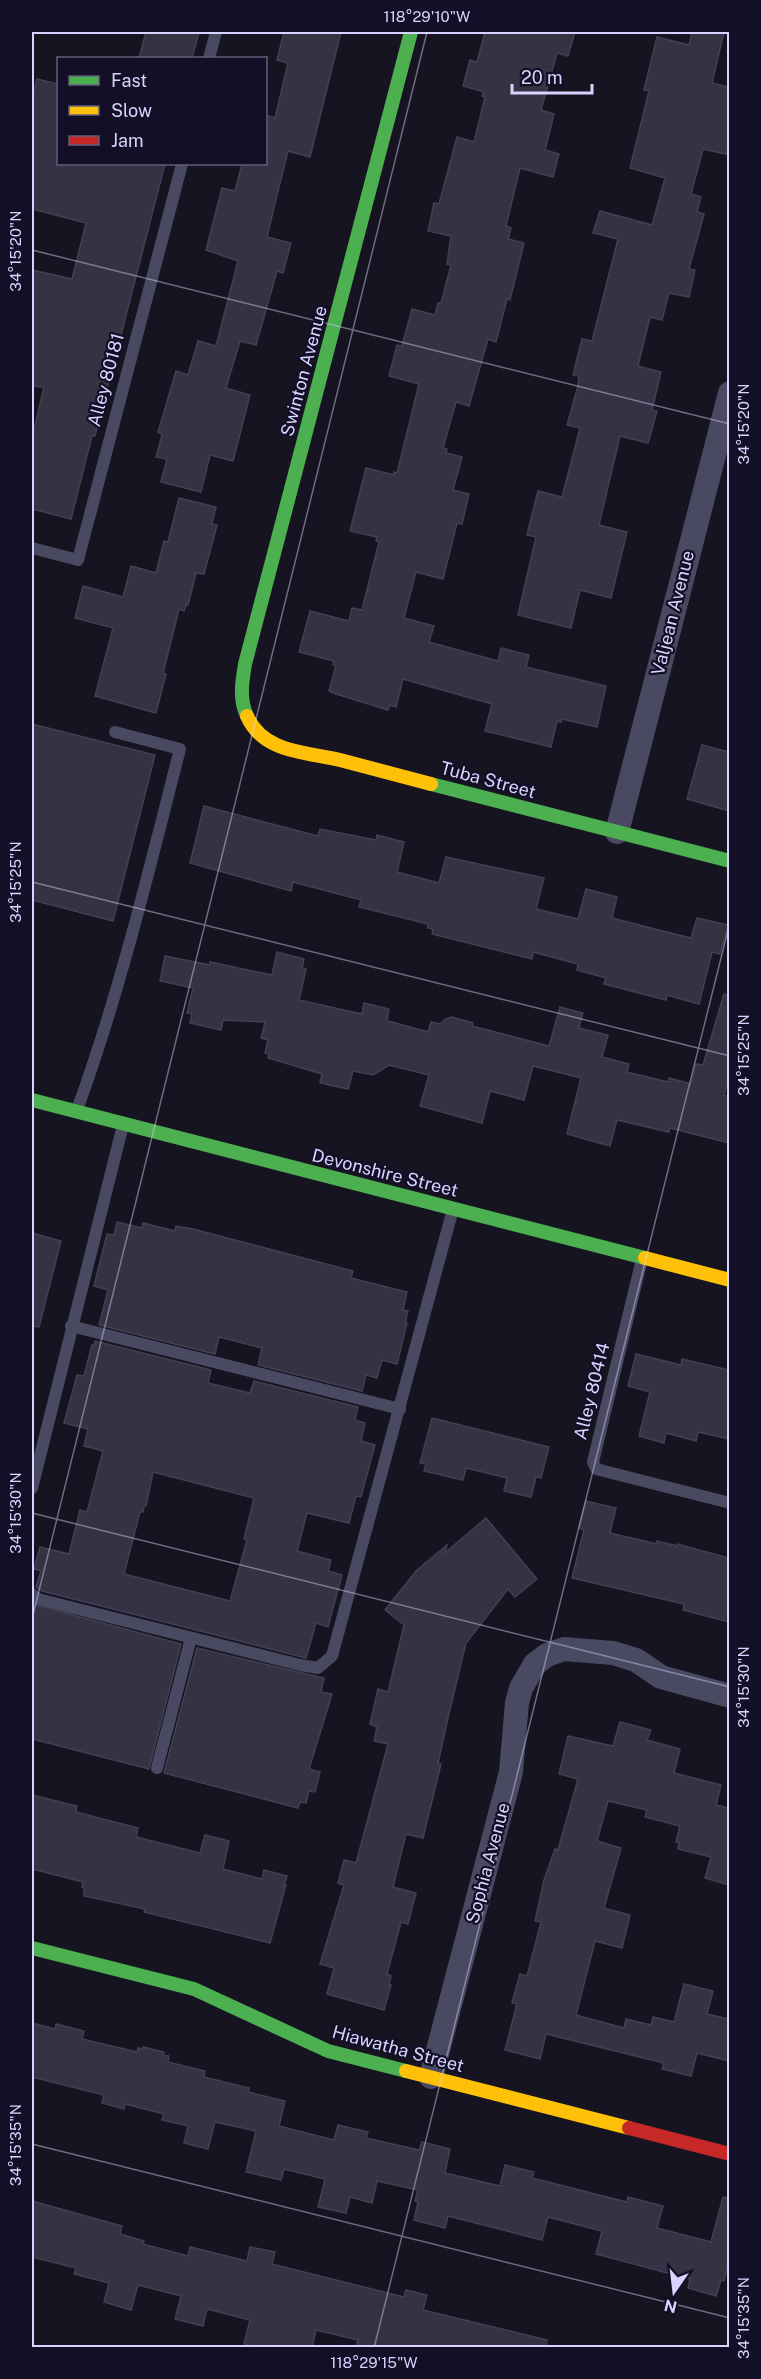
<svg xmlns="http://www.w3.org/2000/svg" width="761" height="2379" font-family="'Public Sans',sans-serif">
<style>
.building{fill:#343243;stroke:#433f54;stroke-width:1.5;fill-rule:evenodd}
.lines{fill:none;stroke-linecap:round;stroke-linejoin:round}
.lane{stroke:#4a4962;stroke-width:12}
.street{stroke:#4a4962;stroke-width:24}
.fast{stroke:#4caf50;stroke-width:14}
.slow{stroke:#ffc107;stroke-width:14}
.jam{stroke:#c62828;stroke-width:14}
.ticks{fill:none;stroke:#d9d4ff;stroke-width:1.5;stroke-opacity:0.45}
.labels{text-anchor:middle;stroke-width:4.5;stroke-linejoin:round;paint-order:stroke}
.street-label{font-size:18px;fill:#d9d4ff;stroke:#130f26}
.neatline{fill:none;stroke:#d9d4ff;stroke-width:2}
.ticks-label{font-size:15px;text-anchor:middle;fill:#d9d4ff}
</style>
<rect width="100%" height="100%" fill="#161421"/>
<g class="building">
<polygon points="146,32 199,32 192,58 139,58"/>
<polygon points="284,32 341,32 310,157 288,151 276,199 267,237 291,243 283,273 277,271 256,345 240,341 226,388 250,395 233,461 210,455 201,492 161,482 167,459 156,457 162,435 158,432 176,371 188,375 198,341 216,346 238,261 206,250 222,188 235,191 242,164 266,164 266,115 275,118 288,63 277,60"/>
<polygon points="485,32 575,32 568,56 557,53 541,110 554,114 545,150 559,154 553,177 520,168 506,226 511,228 508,239 524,243 510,300 507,299 496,342 488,339 469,406 456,402 443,448 447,449 446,453 462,457 453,490 469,494 462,524 457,523 443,579 416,572 404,618 434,626 429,642 498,661 501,648 529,655 526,667 606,686 597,727 562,719 561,722 557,721 551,747 485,731 492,704 403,679 396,707 390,705 388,710 336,694 329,691 336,665 333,665 334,661 299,652 310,611 349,621 352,608 362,610 379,542 376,541 377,537 350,531 366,468 394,475 394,472 397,473 419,384 389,376 397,345 402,346 412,309 435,315 438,303 441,303 451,265 447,264 451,236 428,231 434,203 439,204 457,137 474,142 485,97 482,96 484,92 463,86 470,60 477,62"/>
<polygon points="692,32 724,32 712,83 729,87 729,140 726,154 703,149 691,194 701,197 697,212 704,214 689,269 695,270 689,297 669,293 662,320 650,317 638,366 661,372 652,410 657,411 648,443 620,436 599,525 627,532 611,598 580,590 571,628 518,615 536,537 527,535 538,491 562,497 580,428 567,425 578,386 579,376 573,375 582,339 592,341 618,239 593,233 600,211 652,225 665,178 630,168 649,91 644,90 657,37 689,45"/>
<polygon points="37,79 58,84 58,164 165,164 95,436 92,436 71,519 32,509 32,438 44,387 32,386 32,270 72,279 86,223 32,209 32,99"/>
<polygon points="179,498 216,507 212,524 217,525 204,574 196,573 188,605 186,605 184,611 179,609 163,673 166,674 156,713 95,696 113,628 75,618 83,586 123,597 131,566 156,573 164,541 168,542"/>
<polygon points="32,724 155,755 113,921 32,900"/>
<polygon points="702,745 729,752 729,811 687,799"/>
<polygon points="204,806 318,836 320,829 376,840 377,835 404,842 397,872 439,883 446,857 544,878 536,909 578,919 586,889 617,897 612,918 655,929 691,938 697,918 728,925 720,954 712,952 699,1004 667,995 666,1000 604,984 606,978 577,970 578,964 533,952 532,959 432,934 433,929 428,928 428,924 359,907 361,900 293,882 291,891 190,863"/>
<polygon points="277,952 304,959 302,968 306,969 299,1000 362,1014 364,1003 389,1009 387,1020 388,1021 428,1032 431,1022 440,1024 446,1019 452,1017 473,1023 472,1026 549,1046 560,1007 583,1013 579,1028 608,1035 602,1057 629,1064 627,1072 668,1082 669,1078 691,1084 696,1064 703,1065 724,994 729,995 729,1076 724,1095 729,1097 729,1143 670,1128 669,1132 617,1120 610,1146 567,1134 581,1078 533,1066 524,1100 490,1091 482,1123 420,1106 429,1075 389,1065 373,1075 353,1071 348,1089 320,1083 322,1074 268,1058 269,1054 265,1053 268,1040 261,1038 265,1022 223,1020 221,1030 190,1023 192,1014 187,1013 193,988 160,981 165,956 210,965 210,962 272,975"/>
<polygon points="117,1222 142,1228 143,1223 175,1231 176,1226 193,1229 353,1271 351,1278 407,1292 403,1310 408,1311 405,1323 407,1323 397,1364 382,1360 377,1378 366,1375 362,1391 258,1365 262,1348 219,1337 215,1354 99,1325 108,1290 94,1286 107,1234 114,1235"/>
<polygon points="32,1233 61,1241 39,1327 32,1326"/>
<path d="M95,1341L211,1370L208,1383L250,1393L254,1381L358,1407L355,1420L365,1423L361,1441L375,1445L361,1497L356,1496L349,1523L307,1513L297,1551L331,1560L328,1571L342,1575L328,1627L316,1623L306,1658L42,1591L36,1587L41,1571L34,1569L40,1547L69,1554L80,1510L87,1512L103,1451L84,1446L88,1429L64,1423L77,1375L84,1376L92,1345L94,1346ZM153,1472L254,1498L244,1539L247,1540L230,1601L124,1574L140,1512H143L144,1506H146Z"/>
<polygon points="636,1354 681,1365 682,1359 729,1370 729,1439 698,1432 696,1441 666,1433 664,1443 639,1436 650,1392 628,1386"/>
<polygon points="432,1418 549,1447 541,1478 536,1477 531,1497 504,1491 507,1478 466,1468 463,1480 424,1471 426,1464 420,1463"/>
<polygon points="586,1501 616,1508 610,1533 657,1544 657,1541 677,1546 677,1544 729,1558 729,1622 683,1610 684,1604 572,1578 584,1530 579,1528"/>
<polygon points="486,1518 537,1579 515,1597 508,1589 466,1643 447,1722 438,1764 441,1764 423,1838 406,1834 393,1887 416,1893 408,1924 401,1922 387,1974 391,1976 389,1984 391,1985 384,2010 327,1994 334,1968 320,1964 344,1885 338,1883 344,1860 356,1863 388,1744 374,1741 377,1727 370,1724 378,1689 388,1692 404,1625 385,1610 417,1570 447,1545 445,1553"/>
<polygon points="32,1604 181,1644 149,1769 32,1739"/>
<polygon points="197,1648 324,1678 321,1692 332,1694 309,1769 320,1772 315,1792 309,1791 306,1803 300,1802 298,1808 164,1773"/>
<polygon points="620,1722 651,1730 647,1740 680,1749 674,1773 721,1785 716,1805 729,1808 729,1885 705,1878 711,1857 678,1849 679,1842 676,1842 680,1826 645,1817 647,1810 608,1801 597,1841 621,1848 604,1908 630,1915 622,1948 595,1941 576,2015 624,2028 626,2019 651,2025 653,2017 674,2022 684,1984 713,1991 707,2014 729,2019 729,2061 697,2053 691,2076 662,2069 664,2063 546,2034 540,2059 505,2050 517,2004 512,2003 520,1974 527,1976 541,1922 535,1921 544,1880 555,1849 558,1850 578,1779 559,1774 568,1736 613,1746"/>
<polygon points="32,1795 77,1806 76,1812 138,1828 136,1837 200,1853 205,1835 229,1841 223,1869 262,1879 264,1870 287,1876 284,1885 286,1885 270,1943 144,1912 145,1909 84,1896 84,1888 82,1887 83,1882 32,1869"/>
<polygon points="32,2023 55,2029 56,2024 84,2031 82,2039 137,2052 138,2048 143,2049 143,2047 164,2052 163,2055 169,2056 168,2062 205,2071 204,2077 249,2088 248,2092 285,2101 279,2126 334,2140 338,2125 368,2132 366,2138 419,2150 422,2142 450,2149 445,2173 500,2186 505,2165 534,2172 532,2178 627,2202 628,2197 663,2206 657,2228 711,2242 723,2197 729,2198 729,2260 724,2281 721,2280 716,2296 688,2288 690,2279 596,2254 602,2231 548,2217 542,2240 448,2216 445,2228 414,2220 418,2202 415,2201 418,2190 377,2181 372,2203 350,2197 346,2213 318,2207 325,2179 284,2169 281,2180 246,2172 256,2131 215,2122 208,2149 184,2143 188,2126 162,2120 164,2114 125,2104 124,2109 102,2103 104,2095 32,2077"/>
<polygon points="32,2201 122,2226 120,2234 144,2241 143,2244 188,2256 190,2247 247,2261 250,2247 275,2252 272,2264 404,2297 406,2290 427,2295 423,2310 547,2340 546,2348 356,2348 358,2340 316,2330 312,2348 261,2348 244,2344 250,2320 207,2309 203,2326 175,2319 181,2296 138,2285 131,2310 104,2302 109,2283 74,2274 76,2268 32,2257"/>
</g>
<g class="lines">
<g class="lane">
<polyline points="209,58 216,32"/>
<polyline points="32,548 78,560 182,164"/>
<path d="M77,1110C120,992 149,870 180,749L115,732"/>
<polyline points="642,1259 593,1462 596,1469 730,1503"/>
<polyline points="71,1326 400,1409"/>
<polyline points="32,1488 123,1125"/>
<polyline points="32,1594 38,1599 300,1665 318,1668 332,1656 453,1209"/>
<polyline points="157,1768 191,1638"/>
</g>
<g class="street">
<polyline points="617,832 730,393"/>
<polyline points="431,2077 511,1772 517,1703 521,1688 535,1664 547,1655 564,1649 613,1653 636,1660 661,1677 730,1696"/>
</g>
<g class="fast">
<path d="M247,716C239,699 242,682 245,664L411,32"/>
<polyline points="431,784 730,861"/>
<polyline points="32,1100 645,1258"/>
<polyline points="32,1948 194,1989 328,2051 406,2071"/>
</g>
<g class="slow">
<path d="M247,716C263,753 306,752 340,760C370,768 401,776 431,784"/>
<polyline points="645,1258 730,1280"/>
<polyline points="406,2071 629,2128"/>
</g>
<polyline class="jam" points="629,2128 730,2154"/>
</g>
<path class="ticks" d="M32,250L730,424M32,882L730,1056M32,1513L730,1687M32,1619L427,32M32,2144L730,2318M374,2348L730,922"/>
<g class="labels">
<g class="street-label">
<text transform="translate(304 371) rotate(-75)" y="6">Swinton Avenue</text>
<text transform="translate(106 380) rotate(-75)" y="6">Alley 80181</text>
<text transform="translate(673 613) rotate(-76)" y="6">Valjean Avenue</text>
<text transform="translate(488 780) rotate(15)" y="6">Tuba Street</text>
<text transform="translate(385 1173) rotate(14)" y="6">Devonshire Street</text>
<text transform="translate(592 1391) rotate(-76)" y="6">Alley 80414</text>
<text transform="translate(488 1863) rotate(-75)" y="6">Sophia Avenue</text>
<text transform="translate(398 2049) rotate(15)" y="6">Hiawatha Street</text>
</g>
</g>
<rect width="761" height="2379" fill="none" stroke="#130f26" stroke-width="66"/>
<rect x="57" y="57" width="210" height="108" fill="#130f26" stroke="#625e7d" stroke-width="1.5"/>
<rect x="69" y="76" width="30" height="9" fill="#4caf50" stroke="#625e7d" stroke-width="1.5"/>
<text x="111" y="87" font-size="18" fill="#d9d4ff">Fast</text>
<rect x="69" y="106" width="30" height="9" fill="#ffc107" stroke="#625e7d" stroke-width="1.5"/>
<text x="111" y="117" font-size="18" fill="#d9d4ff">Slow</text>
<rect x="69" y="136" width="30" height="9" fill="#c62828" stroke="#625e7d" stroke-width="1.5"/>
<text x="111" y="147" font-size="18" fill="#d9d4ff">Jam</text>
<g transform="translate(674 2292) rotate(194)" stroke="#130f26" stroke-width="4.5" paint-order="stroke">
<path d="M0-4.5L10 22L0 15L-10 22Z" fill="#d9d4ff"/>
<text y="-9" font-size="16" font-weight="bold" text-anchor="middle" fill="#d9d4ff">N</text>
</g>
<path d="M512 84v9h80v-9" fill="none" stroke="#d9d4ff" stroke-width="3"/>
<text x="521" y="84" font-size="18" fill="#d9d4ff" stroke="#130f26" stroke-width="4.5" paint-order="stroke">20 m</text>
<rect x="33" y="33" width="695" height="2313" class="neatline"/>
<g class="ticks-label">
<text x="427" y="22">118°29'10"W</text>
<text transform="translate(16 251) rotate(-90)" y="5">34°15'20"N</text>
<text transform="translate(744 424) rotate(-90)" y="5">34°15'20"N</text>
<text transform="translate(16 882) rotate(-90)" y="5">34°15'25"N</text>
<text transform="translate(744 1055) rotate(-90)" y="5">34°15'25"N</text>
<text transform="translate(16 1513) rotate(-90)" y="5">34°15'30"N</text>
<text transform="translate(744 1687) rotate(-90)" y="5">34°15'30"N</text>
<text transform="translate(16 2145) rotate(-90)" y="5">34°15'35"N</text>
<text transform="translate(744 2318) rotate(-90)" y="5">34°15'35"N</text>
<text x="374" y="2368">118°29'15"W</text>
</g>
</svg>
